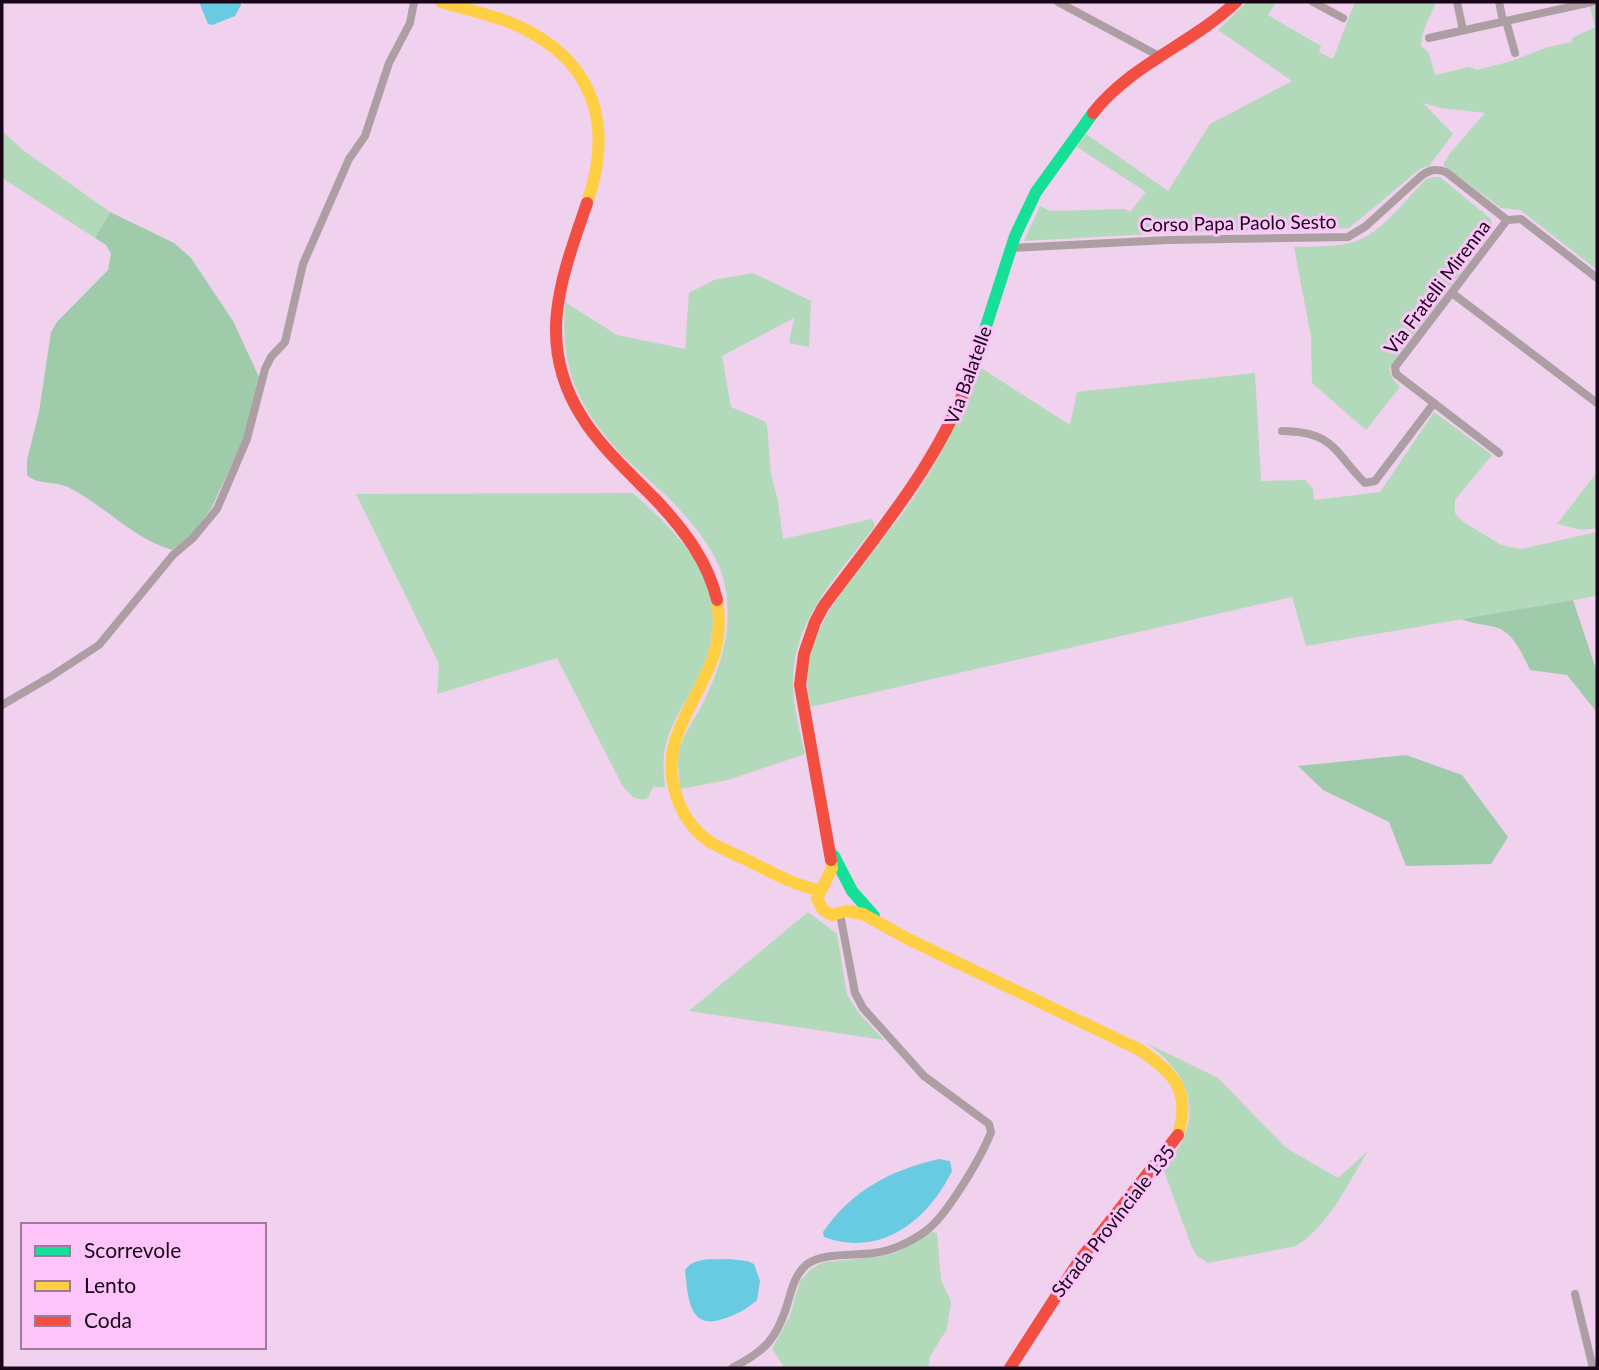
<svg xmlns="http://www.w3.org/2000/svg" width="1599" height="1370" font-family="Lato,sans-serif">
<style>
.green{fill:#b2daba}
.forest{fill:#a0cbaa}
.water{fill:#68cbe1}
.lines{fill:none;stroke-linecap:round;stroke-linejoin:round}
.street{stroke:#ac9ea2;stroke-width:8}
.fast{stroke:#16e098;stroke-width:12}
.slow{stroke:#ffcf43;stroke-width:12}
.jam{stroke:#f24e42;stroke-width:12}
.labels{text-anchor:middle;stroke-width:6;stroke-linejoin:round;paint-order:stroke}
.street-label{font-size:19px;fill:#180618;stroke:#fdc4fa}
</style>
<rect width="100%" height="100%" fill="#f0d1ee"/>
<g class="green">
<polygon points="1247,2 1276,2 1268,15 1321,46 1319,52 1333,59 1355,2 1436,2 1423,32 1421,46 1429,53 1435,75 1469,67 1477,70 1512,61 1548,47 1572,42 1572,38 1595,27 1590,7 1597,6 1597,270 1520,210 1501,208 1443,165 1450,153 1485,113 1441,108 1423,103 1453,134 1429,166 1420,169 1349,228 1168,233 1024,241 1040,206 1050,211 1125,209 1130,212 1146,192 1077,147 1086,134 1168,191 1210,124 1292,81 1218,30"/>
<polygon points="2,131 23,150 110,212 95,238 2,178"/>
<path d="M1433,177H1440L1491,219L1492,231L1389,369L1393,379L1400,387L1366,430L1312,383L1311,337L1294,247C1315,246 1341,248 1361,239C1383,230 1409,196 1426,179Z"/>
<path d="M753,273L811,301L809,347L789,343L794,318L722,356L731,407L764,421L767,426L771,474L778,501L783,539L872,519L875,526C839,574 791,621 793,685C793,708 800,731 805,754L728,780L680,789C679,775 676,761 680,747C684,734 693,721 700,709C722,666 737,620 721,571C714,552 700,533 687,518C664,490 634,470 611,443C572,397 561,361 565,302L617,335L685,349L689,293L714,280Z"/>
<path d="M981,368L1070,425L1077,392L1255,373L1261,481L1305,480L1313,489L1314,500L1380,492L1434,412L1492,455L1455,500V513L1462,521L1501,545L1521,549L1597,532V596L1306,646L1292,597L810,707C807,691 805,675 809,659C821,603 885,542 917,493C943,452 962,413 981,368Z"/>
<polygon points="1597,472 1597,528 1582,530 1557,524"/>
<path d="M633,493C689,543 736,592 701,672C689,698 667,726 664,755C663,765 664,777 665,787H653L647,799C634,801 630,795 622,785L557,658L437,694L439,664L356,494Z"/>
<polygon points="808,912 837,934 847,995 859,1013 884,1040 689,1011"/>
<path d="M1146,1043L1218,1078L1286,1148L1338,1178L1368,1151C1348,1183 1329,1226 1296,1246L1208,1263L1197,1256L1192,1248L1164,1171C1169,1159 1180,1149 1184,1138C1200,1096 1179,1066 1146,1043Z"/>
<polygon points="932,1232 937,1233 941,1280 951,1302 947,1329 930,1356 928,1368 785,1368 772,1349 790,1316 800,1281 811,1269 824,1262 877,1257 895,1253"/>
</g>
<g class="forest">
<path d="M110,212L174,243L191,258L233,321L259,377L244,438L212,507L191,536L172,550C132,538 104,505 68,487C55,481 37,485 27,475V460L39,412L51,332L57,322L108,270L111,254L106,245L95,238Z"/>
<path d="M1573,600L1597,672V717L1595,710L1567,675L1530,670C1522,654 1514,632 1495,627C1483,624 1473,624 1462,619Z"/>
<polygon points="1406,755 1462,775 1508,837 1491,864 1406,866 1389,822 1323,790 1298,766"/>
</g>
<g class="water">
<polygon points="199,2 240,2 241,5 235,16 212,25 208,24"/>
<path d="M939,1159L950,1161L952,1171C928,1220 881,1258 824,1237L823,1232C852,1190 891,1170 939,1159Z"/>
<path d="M729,1259L747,1261L754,1264L760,1281L757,1300C747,1309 736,1315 723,1319C688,1331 688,1295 685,1270C694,1256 714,1260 729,1259Z"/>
</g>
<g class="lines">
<g class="street">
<polyline points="1058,2 1159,56"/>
<polyline points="1313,2 1343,18"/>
<polyline points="1457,2 1463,30"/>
<polyline points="1499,2 1503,21"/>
<polyline points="1506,21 1515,53"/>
<polyline points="1429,38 1592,2"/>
<polyline points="1507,220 1521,219 1597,278"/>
<path d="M1012,248L1168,240L1348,237L1366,226L1421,176C1429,170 1436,168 1446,172L1507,220"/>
<polyline points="1452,293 1597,403"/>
<path d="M1282,431C1335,432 1333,451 1365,483L1375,481L1434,403"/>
<polyline points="1499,453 1396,374 1395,367 1507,220"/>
<polyline points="2,705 50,677 99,645 173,555 193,538 217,509 247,439 265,369 271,357 285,342 303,264 349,159 365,136 389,63 410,23 414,2"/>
<polyline points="1575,1294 1593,1368"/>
<path d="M732,1368C765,1351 777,1339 788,1302C792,1288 795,1275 806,1265C823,1252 854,1256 874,1253C892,1251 913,1241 927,1230C947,1215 982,1156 991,1132L989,1124L924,1076L863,1008L855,993L840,914"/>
</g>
<g class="fast">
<polyline points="973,367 1015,236 1036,192 1093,113"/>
<polyline points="834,856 852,891 874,916"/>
</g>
<g class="slow">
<path d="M441,2C471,11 504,17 532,33C600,71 611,134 587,203"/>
<path d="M717,600C727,660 695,685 677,736C663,774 677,819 710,842C718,847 726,850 734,854C763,867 787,883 818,890"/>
<path d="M831,860L832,868L817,899L823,910L832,915L846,911L863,914L908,939L1140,1050C1175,1074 1191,1091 1178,1135"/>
</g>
<g class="jam">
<path d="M1093,113C1131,64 1192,44 1236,2"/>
<path d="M587,203C561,279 535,343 582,417C602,449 631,474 657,501C683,529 708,561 717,600"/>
<path d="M831,860L800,685L804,654L815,622L823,607C879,531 943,458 973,367"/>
<polyline points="1010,1368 1079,1261 1178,1135"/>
</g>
</g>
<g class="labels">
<g class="street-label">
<text transform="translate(1238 223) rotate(-1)" y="7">Corso Papa Paolo Sesto</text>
<text transform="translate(1437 287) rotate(-53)" y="7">Via Fratelli Mirenna</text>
<text transform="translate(968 375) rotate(-70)" y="7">Via Balatelle</text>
<text transform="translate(1113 1221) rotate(-52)" y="7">Strada Provinciale 135</text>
</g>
</g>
<rect width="1599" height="1370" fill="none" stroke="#180618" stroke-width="7"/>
<rect x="21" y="1223" width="245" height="126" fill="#fdc4fa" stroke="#a178a0" stroke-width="2"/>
<rect x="35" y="1246" width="35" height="10" fill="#16e098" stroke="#a178a0" stroke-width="2"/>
<text x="84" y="1258" font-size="21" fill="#180618">Scorrevole</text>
<rect x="35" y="1281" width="35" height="10" fill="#ffcf43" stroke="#a178a0" stroke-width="2"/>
<text x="84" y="1293" font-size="21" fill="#180618">Lento</text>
<rect x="35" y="1316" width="35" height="10" fill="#f24e42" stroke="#a178a0" stroke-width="2"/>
<text x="84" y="1328" font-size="21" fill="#180618">Coda</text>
</svg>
